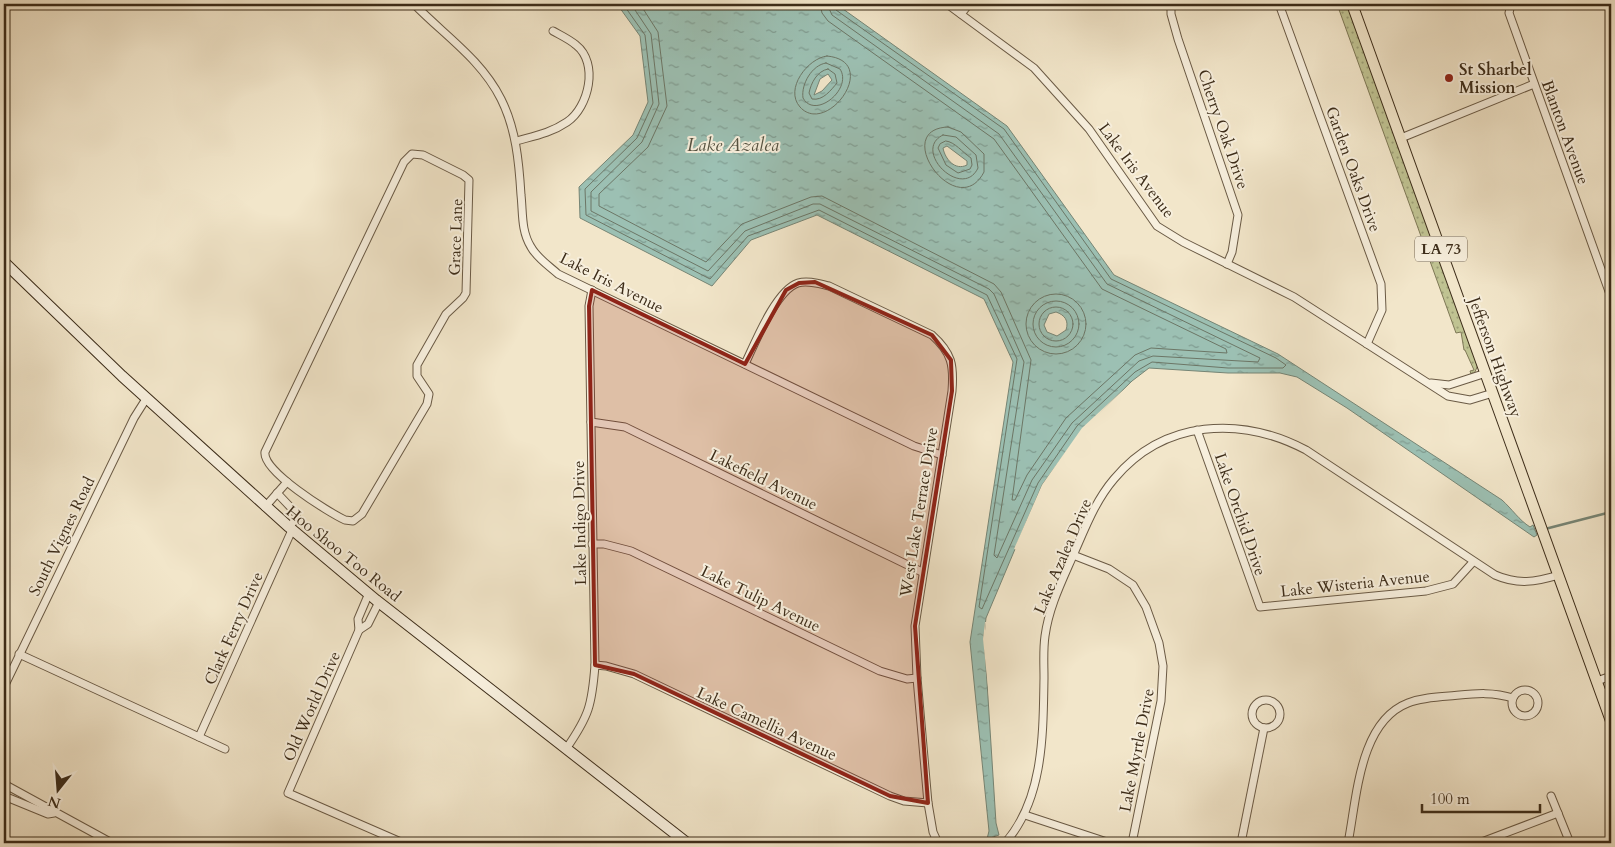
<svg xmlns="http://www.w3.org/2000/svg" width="1615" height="847" font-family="Cardo,serif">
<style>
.grass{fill:url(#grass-dots);stroke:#7e7856}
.water{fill:url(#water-ripples);stroke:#768575;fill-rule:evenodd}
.pier{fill:#f2e6ca}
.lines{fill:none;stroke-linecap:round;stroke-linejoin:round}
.shore{stroke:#6c7666;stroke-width:1}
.stream{stroke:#768575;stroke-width:2.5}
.street-casing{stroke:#6a5a45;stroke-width:9}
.secondary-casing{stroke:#3c2c19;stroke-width:12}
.primary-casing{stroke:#3c2c19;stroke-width:12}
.street{stroke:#f7efdd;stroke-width:7}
.secondary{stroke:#f7efdd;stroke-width:10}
.primary{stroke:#f2e6ca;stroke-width:10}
.marked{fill:#8f2418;fill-opacity:0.2;stroke:#8f2418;stroke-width:4;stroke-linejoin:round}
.poi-dot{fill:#8f2418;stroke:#f7efdd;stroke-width:2}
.labels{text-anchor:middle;stroke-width:4;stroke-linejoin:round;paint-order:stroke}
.shield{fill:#f7efdd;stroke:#746654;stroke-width:1}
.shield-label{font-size:15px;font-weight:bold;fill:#3c2c19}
.poi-label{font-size:16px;font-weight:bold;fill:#3c2c19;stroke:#f7efdd;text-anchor:start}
.street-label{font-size:16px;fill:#3c2c19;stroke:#f7efdd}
.water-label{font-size:18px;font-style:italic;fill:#545140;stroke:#f7efdd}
</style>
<defs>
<pattern id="grass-dots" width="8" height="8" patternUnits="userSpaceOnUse" patternTransform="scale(1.25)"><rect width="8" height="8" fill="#c0c392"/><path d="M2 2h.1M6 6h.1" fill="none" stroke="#9d9f76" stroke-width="1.8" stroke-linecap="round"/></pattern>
<pattern id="water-ripples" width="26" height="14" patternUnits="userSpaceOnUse" patternTransform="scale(1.25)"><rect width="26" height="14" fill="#9cc0b3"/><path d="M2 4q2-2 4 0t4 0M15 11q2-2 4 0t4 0" fill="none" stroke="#809c91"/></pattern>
</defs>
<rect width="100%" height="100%" fill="#f2e6ca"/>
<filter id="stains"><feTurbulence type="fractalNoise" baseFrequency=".004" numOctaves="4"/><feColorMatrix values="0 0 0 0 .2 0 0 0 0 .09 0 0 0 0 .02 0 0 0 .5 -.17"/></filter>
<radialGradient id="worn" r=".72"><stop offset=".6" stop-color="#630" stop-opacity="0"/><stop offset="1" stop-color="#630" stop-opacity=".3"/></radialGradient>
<polygon class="grass" points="1337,4 1348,4 1478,365 1474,374 1471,374 1470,371 1474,370 1465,350 1464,350 1461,332 1456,333"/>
<path class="water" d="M617,4H836L1007,126L1114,275L1278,354L1502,500C1512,509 1519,520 1530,527L1533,525L1537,535L1534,537L1347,408L1297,377L1280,373H1228L1149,368L1132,381L1083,429L1042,485L986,618L984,635L996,823L999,835L987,839L989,831L970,642L1013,362L984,299L817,215L751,240L712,286L580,218L579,187L633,135L648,102L640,36ZM828,74L832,80L822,91L814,95L820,79ZM947,146L967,161V165C955,171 945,159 943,148ZM1056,312C1065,315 1069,321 1066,330L1057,336L1047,332L1044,325L1049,314Z"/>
<g class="pier">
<polygon points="1123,390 1084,430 1043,486 1017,550 1014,549 1042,485 1056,465 1082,428"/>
<polygon points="985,622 986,622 985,630 991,716 983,639"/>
</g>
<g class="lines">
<g class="shore">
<polyline points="623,4 645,35 653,103 637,138 585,189 586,215 710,279 748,236 819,210 987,295 1017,359 979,607 982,609 1038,483 1077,426 1135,372 1152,362 1228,368 1283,368 1286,365 1276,358 1111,279 1004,129 836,10 834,4"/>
<polyline points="631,4 651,34 659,104 642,142 591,192 591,211 708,271 745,231 813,204 820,204 989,289 994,294 1024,362 994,555 997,558 1032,480 1072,423 1139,361 1153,356 1258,362 1260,358 1107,284 999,134 832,15 827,4"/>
<polyline points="640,4 658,32 667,106 648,147 599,194 599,206 706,262 742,224 811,197 822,196 994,284 1001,292 1031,360 1012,500 1015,500 1027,475 1066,418 1135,355 1151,348 1227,353 1226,349 1102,289 994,139 828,21 822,13 820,4"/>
<path d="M827,56C882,61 827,137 800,107C784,89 808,58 827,56Z"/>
<path d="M826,63L840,69C853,89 815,120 803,98C801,84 812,65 826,63Z"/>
<path d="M828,69L835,74L837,83C831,90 823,101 812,99L809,93C811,83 817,71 828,69Z"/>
<path d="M948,127L961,132L984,154V172C957,224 889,129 948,127Z"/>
<path d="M943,135L956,137L976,155L978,168C962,201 911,150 943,135Z"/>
<path d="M946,141C955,142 962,152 971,158L972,165L970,169L958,173L946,165L938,148L940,144Z"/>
<circle cx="1056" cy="324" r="30"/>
<circle cx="1056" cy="324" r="23"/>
<circle cx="1056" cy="324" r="17"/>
</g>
<polyline class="stream" points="1545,529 1611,512"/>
<g class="street-casing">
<g id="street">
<path d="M414,4C444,35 481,59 501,99C516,129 519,162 521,195C523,213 521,231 531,247C537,258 548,265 558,274L914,446L942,455"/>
<polyline points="947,4 1034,68 1089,129 1157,226 1183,242 1294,297 1448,396 1470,400 1493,393"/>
<polyline points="1171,4 1171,14 1178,39 1238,215 1232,252 1227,264"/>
<polyline points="1279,4 1381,284 1382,310 1367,344"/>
<polyline points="1511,4 1509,13 1611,297"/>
<polyline points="961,14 969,4"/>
<polyline points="1401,138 1534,84"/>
<path d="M516,141C534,136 551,133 567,122C589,107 599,63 576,45C569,39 560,35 553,31"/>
<path d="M412,154L423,155L463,175L469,180L466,293L463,298L446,314L417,365V376L429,394L427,404L362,514L353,521L345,520C328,512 262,471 265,452L404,162Z"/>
<path d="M745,364C755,343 776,290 798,283C808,280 820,284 829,286L932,335C952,353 954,365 952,391L915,626L917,678L928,803L933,832L938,843"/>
<polyline points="1431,383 1449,385 1486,373"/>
<polyline points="591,422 625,427 922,572"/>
<polyline points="1197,430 1260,607 1426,591 1453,584 1473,562"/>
<polyline points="277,493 296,513 296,519 289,527"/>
<polyline points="265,507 287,482"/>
<polyline points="592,544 604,544 631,551 880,671 907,679 917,678"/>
<polyline points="1073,555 1109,569 1133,585 1146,607 1159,643 1163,666 1161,701 1132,843"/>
<polyline points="369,593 358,619 359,630 288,793 403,843"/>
<polyline points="359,630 368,624 379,602"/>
<polyline points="19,654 225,749"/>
<polyline points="595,665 606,666 634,674 890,796 904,801 928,803"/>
<polyline points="1597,681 1611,676"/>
<polyline points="4,687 134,418 146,399"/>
<circle cx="1525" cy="703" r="13"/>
<polyline points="1602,694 1611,691"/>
<circle cx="1266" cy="714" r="14"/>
<polyline points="199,737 292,530"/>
<path d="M566,749C589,716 592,705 595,665L589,306L592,290"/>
<polyline points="4,784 112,843"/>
<polyline points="4,796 48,814 54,813"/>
<polyline points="1551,796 1570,843"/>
<polyline points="1025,815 1110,843"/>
<path d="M1005,843C1044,799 1043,733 1044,678C1044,664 1043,650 1045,636C1049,606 1063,579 1075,551C1086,526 1096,500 1114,479C1164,419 1241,416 1306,450L1495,575C1518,585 1535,582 1559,575"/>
<polyline points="1241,843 1264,728"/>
<path d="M1348,843C1357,798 1359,722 1408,703C1421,698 1435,697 1449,696C1472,694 1491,691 1513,698"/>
<polyline points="1479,843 1558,813"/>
</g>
</g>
<g class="secondary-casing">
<polyline id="secondary" points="4,262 122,376 289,527 376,600 687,843"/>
</g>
<g class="primary-casing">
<polyline id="primary" points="1352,4 1611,721"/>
</g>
<use href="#street" class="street"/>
<use href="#secondary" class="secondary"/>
<use href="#primary" class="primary"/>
</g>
<path class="marked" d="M815,282L932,335L951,360L952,391L915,626L928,803L890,796L634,674L595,665L589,306L592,290L745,364L786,290L799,283Z"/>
<circle class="poi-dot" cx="1449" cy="78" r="5"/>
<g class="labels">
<rect class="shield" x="1415" y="236.5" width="52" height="25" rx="4"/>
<g class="shield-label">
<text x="1441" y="254">LA 73</text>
</g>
<g class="poi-label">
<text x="1459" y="75">St Sharbel<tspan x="1459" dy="18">Mission</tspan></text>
</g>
<g class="street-label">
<text transform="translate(1224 129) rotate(71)" y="6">Cherry Oak Drive</text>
<text transform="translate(1566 132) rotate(70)" y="6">Blanton Avenue</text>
<text transform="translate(1354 169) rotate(70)" y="6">Garden Oaks Drive</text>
<text transform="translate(1137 170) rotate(53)" y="6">Lake Iris Avenue</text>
<text transform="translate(455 237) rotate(-88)" y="6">Grace Lane</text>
<text transform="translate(612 282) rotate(27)" y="6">Lake Iris Avenue</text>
<text transform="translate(1496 357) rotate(70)" y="6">Jefferson Highway</text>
<text transform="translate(764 479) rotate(26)" y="6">Lakefield Avenue</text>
<text transform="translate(918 512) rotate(-81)" y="6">West Lake Terrace Drive</text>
<text transform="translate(1241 514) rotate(71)" y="6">Lake Orchid Drive</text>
<text transform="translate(579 523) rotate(-91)" y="6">Lake Indigo Drive</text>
<text transform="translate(61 536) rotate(-64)" y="6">South Vignes Road</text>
<text transform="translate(344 553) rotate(39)" y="6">Hoo Shoo Too Road</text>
<text transform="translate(1062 556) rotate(-67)" y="6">Lake Azalea Drive</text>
<text transform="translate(1355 583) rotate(-6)" y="6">Lake Wisteria Avenue</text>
<text transform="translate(761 598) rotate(26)" y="6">Lake Tulip Avenue</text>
<text transform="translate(233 628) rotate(-66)" y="6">Clark Ferry Drive</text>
<text transform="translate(311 706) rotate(-66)" y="6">Old World Drive</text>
<text transform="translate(767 723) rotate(25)" y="6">Lake Camellia Avenue</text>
<text transform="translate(1136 750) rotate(-79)" y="6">Lake Myrtle Drive</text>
</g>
<g class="water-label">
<text x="733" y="151">Lake Azalea</text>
</g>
</g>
<rect width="1615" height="847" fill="none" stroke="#f2e6ca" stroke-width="20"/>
<rect x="5" y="5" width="1605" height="837" fill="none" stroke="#3c2c19" stroke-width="2.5"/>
<rect x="10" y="10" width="1595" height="827" fill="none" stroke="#3c2c19"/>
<g transform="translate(58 790) rotate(197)" stroke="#f7efdd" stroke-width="4" paint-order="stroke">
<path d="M0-4L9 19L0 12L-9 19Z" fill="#3c2c19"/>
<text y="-8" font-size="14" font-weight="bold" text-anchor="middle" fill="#3c2c19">N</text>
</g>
<path d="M1422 804v8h118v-8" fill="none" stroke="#3c2c19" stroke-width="2.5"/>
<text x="1430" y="804" font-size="15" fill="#3c2c19" stroke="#f7efdd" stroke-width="4" paint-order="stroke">100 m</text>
<rect width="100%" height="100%" filter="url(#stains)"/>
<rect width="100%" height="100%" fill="url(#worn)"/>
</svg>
